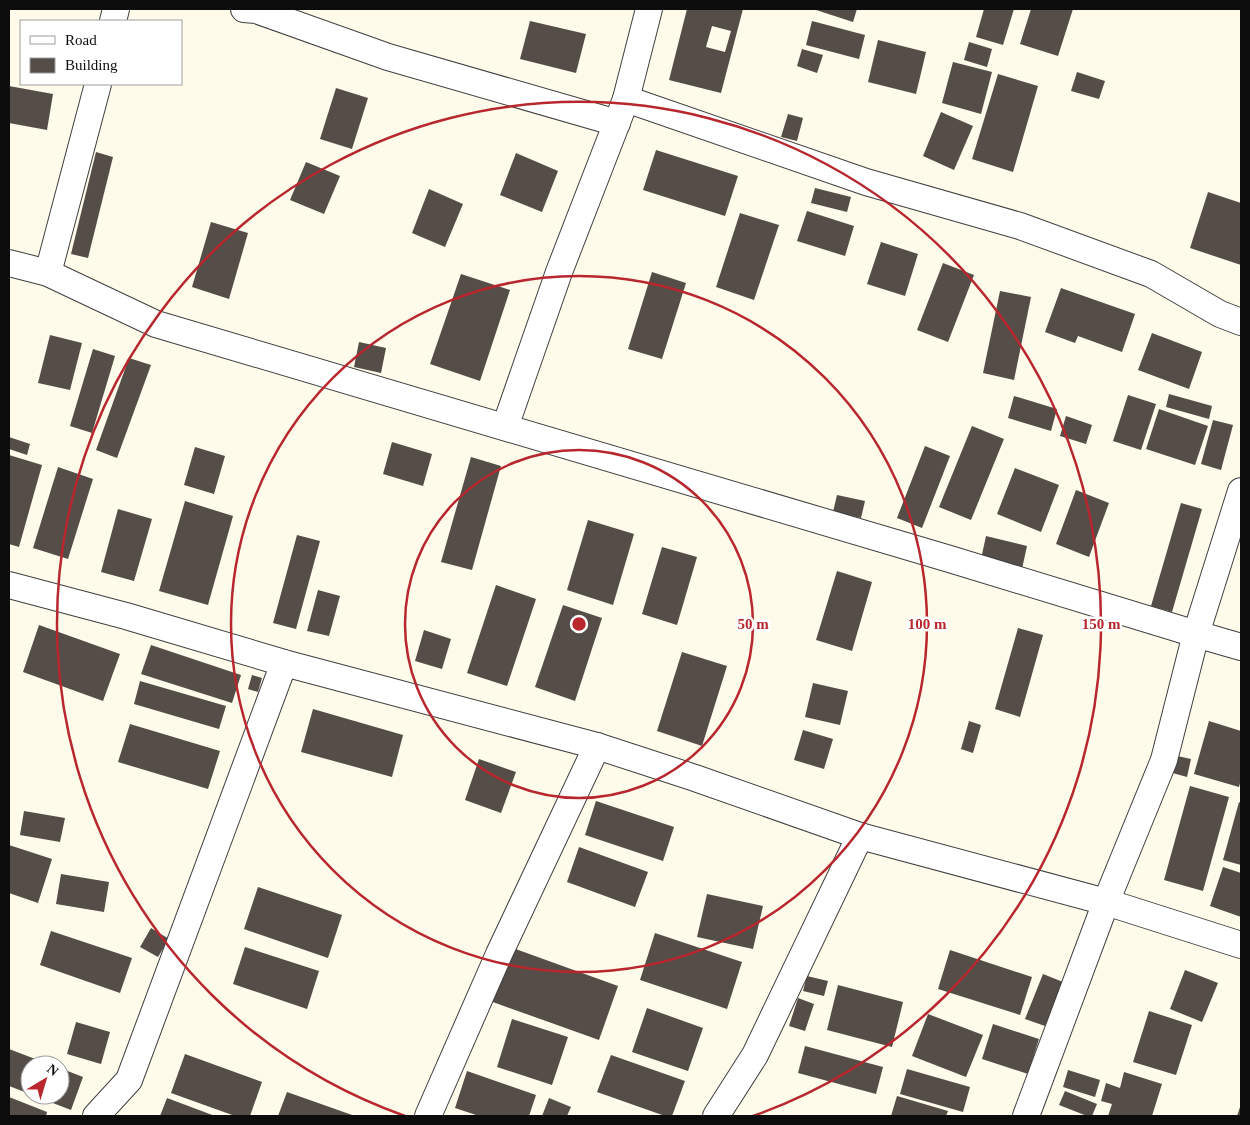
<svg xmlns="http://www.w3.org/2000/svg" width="1250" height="1125" font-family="Georgia,serif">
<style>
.building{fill:#544d48;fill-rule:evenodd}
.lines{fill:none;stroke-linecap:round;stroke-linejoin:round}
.street-casing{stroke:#3f3f3f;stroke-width:28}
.street{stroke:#fff;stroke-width:26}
.ring{fill:none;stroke:#b8272d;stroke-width:2.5}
.centre{fill:#b8272d;stroke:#fff;stroke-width:2.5}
.ring-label{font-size:15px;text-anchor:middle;font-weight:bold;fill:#b8272d;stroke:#fff;stroke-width:5;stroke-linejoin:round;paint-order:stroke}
</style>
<rect width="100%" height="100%" fill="#fffbeb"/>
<g class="building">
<path d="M687,9H743L721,93L669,80ZM712,26L731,31L725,52L706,47Z"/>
<polygon points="813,9 857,9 853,22"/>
<polygon points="984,9 1014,9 1003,45 976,37"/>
<polygon points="1031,9 1073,9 1058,56 1020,44"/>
<polygon points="530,21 586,34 576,73 520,59"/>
<polygon points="812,21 865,35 859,59 806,45"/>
<polygon points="878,40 926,52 916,94 868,82"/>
<polygon points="969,42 992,49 987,67 964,60"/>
<polygon points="802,49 823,55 817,73 797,66"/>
<polygon points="953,62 992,72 981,114 942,103"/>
<polygon points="1077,72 1105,81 1099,99 1071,91"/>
<polygon points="998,74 1038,86 1013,172 972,159"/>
<polygon points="9,86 53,94 47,130 9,123"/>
<polygon points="336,88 368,98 352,149 320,139"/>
<polygon points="941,112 973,126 954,170 923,156"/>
<polygon points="788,114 803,118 797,141 781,137"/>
<polygon points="656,150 738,176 725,216 643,190"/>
<polygon points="96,152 113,157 88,258 71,254"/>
<polygon points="516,153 558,171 542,212 500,195"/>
<polygon points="306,162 340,176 324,214 290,200"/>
<polygon points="815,188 851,197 847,212 811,203"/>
<polygon points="429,189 463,204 445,247 412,233"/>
<polygon points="1208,192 1241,203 1241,265 1190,248"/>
<polygon points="807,211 854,226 845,256 797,241"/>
<polygon points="740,213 779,225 754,300 716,287"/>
<polygon points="211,222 248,233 229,299 192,287"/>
<polygon points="881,242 918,254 905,296 867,284"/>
<polygon points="943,263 974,275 948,342 917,330"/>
<polygon points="652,272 686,283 662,359 628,349"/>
<polygon points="461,274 510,290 480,381 430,364"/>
<polygon points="1061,288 1135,314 1122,352 1078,336 1075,343 1045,332"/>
<polygon points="1000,291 1031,297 1014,380 983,373"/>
<polygon points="1152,333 1202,352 1189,389 1138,370"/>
<polygon points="50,335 82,343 70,390 38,383"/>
<polygon points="359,342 386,348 381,373 354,367"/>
<polygon points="93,349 115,356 92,433 70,426"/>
<polygon points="129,358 151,365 117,458 96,450"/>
<polygon points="1169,394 1212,406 1209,419 1166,407"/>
<polygon points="1128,395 1156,404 1141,450 1113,441"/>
<polygon points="1014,396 1057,409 1051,431 1008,418"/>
<polygon points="1159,409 1208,426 1195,465 1146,449"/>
<polygon points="1066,416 1092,425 1086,444 1060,436"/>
<polygon points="1213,420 1233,425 1221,470 1201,464"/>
<polygon points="972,426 1004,439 971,520 939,507"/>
<polygon points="9,437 30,444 27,455 9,449"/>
<polygon points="392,442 432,454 423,486 383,474"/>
<polygon points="925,446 950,456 922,528 897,518"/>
<polygon points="195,447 225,456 214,494 184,485"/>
<polygon points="9,455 42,465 19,547 9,544"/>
<polygon points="471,457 501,466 472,570 441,562"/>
<polygon points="58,467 93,479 68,559 33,548"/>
<polygon points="1015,468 1059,485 1041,532 997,514"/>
<polygon points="1076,490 1109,503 1089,557 1056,544"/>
<polygon points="837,495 865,501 861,518 833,512"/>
<polygon points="185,501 233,516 208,605 159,591"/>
<polygon points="1181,503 1202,509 1172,612 1151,606"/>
<polygon points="118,509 152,519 134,581 101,572"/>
<polygon points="588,520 634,534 613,605 567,590"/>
<polygon points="297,535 320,541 296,629 273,623"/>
<polygon points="986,536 1027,546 1022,569 981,559"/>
<polygon points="662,547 697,557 677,625 642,614"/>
<polygon points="837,571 872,582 852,651 816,640"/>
<polygon points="496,585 536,599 507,686 467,673"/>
<polygon points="318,590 340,596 329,636 307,631"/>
<polygon points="563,605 602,618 575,701 535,687"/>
<polygon points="39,625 120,654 103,701 23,672"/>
<polygon points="1018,628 1043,635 1020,717 995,709"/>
<polygon points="424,630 451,639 442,669 415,661"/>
<polygon points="151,645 241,675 232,703 141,674"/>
<polygon points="682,652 727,666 702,746 657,731"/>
<polygon points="252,675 262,678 258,692 248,689"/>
<polygon points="140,681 226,706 219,729 134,704"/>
<polygon points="813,683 848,691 840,725 805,717"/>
<polygon points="313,709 403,735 392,777 301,752"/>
<polygon points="969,721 981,725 973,753 961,749"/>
<polygon points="1209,721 1241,731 1241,779 1239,787 1194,774"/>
<polygon points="130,724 220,751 208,789 118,762"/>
<polygon points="803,730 833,739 824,769 794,760"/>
<polygon points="1173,755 1191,759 1187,777 1169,772"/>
<polygon points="479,759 516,772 501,813 465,800"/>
<polygon points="1190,786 1229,797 1203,891 1164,880"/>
<polygon points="596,801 674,827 663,861 585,835"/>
<polygon points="1239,802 1241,803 1241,865 1223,860"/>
<polygon points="24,811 65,818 60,842 20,835"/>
<polygon points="9,845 52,859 38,903 9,893"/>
<polygon points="579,847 648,872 635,907 567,882"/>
<polygon points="1223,867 1241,873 1241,917 1210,906"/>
<polygon points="61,874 109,882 104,912 56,904"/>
<polygon points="258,887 342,915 328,958 244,929"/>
<polygon points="707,894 763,906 753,949 697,937"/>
<polygon points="151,928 169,939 158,957 140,947"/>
<polygon points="51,931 132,958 120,993 40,965"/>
<polygon points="655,933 742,962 727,1009 640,980"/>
<polygon points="245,947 319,971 307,1009 233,984"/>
<polygon points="510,947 618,986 599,1040 490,1001"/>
<polygon points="950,950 1032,977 1020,1015 938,989"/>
<polygon points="1185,970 1218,983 1202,1022 1170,1009"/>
<polygon points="1043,974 1063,982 1045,1026 1025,1019"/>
<polygon points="807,976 828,981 824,996 803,991"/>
<polygon points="838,985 903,1002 892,1047 827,1030"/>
<polygon points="798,998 814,1004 805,1031 789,1026"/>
<polygon points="647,1008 703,1028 688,1071 632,1052"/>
<polygon points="1149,1011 1192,1025 1176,1075 1133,1062"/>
<polygon points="928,1014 983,1035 966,1077 912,1056"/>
<polygon points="512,1019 568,1037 552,1085 497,1067"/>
<polygon points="76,1022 110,1032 101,1064 67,1054"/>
<polygon points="993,1024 1039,1039 1028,1074 982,1059"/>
<polygon points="805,1046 883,1067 876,1094 798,1073"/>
<polygon points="9,1049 51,1065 30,1065 30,1094 9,1086"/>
<polygon points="185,1054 262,1082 250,1116 235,1116 171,1093"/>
<polygon points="611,1055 685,1081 672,1116 665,1116 597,1092"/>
<polygon points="60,1068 83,1077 71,1110 32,1095 60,1095"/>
<polygon points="907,1069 970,1087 963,1112 900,1094"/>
<polygon points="1068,1070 1100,1080 1095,1097 1063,1087"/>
<polygon points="467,1071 536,1095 529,1116 479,1116 455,1108"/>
<polygon points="1124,1072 1162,1084 1152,1116 1108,1116 1112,1104 1101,1101 1106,1083 1120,1088"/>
<polygon points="1065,1091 1097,1104 1092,1116 1087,1116 1059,1105"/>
<polygon points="287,1092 355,1116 278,1116"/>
<polygon points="897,1096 948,1111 946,1116 891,1116"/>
<polygon points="9,1097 47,1112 46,1116 9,1116"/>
<polygon points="167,1098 215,1116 160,1116"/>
<polygon points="549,1098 571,1107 567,1116 542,1116"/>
<polygon points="1241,1104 1241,1116 1237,1116"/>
</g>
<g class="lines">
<g class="street-casing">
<g id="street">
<polyline points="244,9 256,10 388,57 617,123"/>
<polyline points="113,21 116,9"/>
<polyline points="626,99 866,182 1020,226 1151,274 1220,314 1241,322"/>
<polyline points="9,263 48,273 156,324 953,560 1196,634 1241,647"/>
<polyline points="48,273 98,84"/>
<polyline points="505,427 559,272 626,99 649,9"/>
<polyline points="9,585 126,616 284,663 597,746 695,778 860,836 1106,902 1241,945"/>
<polyline points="96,1116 129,1080 284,663"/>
<polyline points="428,1116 499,954 597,746"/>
<polyline points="716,1116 755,1055 860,836"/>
<polyline points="1026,1116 1106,902 1164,760 1196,634 1241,491"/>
</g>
</g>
<use href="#street" class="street"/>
</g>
<g class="ring">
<circle cx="579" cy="624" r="174"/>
<circle cx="579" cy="624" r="348"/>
<path d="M405 1116A522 522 0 1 1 753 1116"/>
</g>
<circle cx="579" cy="624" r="8" class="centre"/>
<g class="ring-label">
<text x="753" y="629">50 m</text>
<text x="927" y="629">100 m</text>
<text x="1101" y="629">150 m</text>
</g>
<rect width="1250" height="1125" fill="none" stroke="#0c0c0c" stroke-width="20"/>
<rect x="20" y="20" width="162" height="65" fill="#ffffff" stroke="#9e9e9e"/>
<rect x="30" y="36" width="25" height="8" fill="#ffffff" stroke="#9e9e9e"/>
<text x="65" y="45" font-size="15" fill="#0c0c0c">Road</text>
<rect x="30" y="58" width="25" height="15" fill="#544d48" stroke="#9e9e9e"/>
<text x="65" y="70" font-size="15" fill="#0c0c0c">Building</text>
<g transform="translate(45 1080) rotate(38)"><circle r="24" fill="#ffffff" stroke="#9e9e9e"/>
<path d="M0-4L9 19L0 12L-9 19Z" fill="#b8272d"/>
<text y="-8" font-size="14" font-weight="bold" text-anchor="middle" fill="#0c0c0c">N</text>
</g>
</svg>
